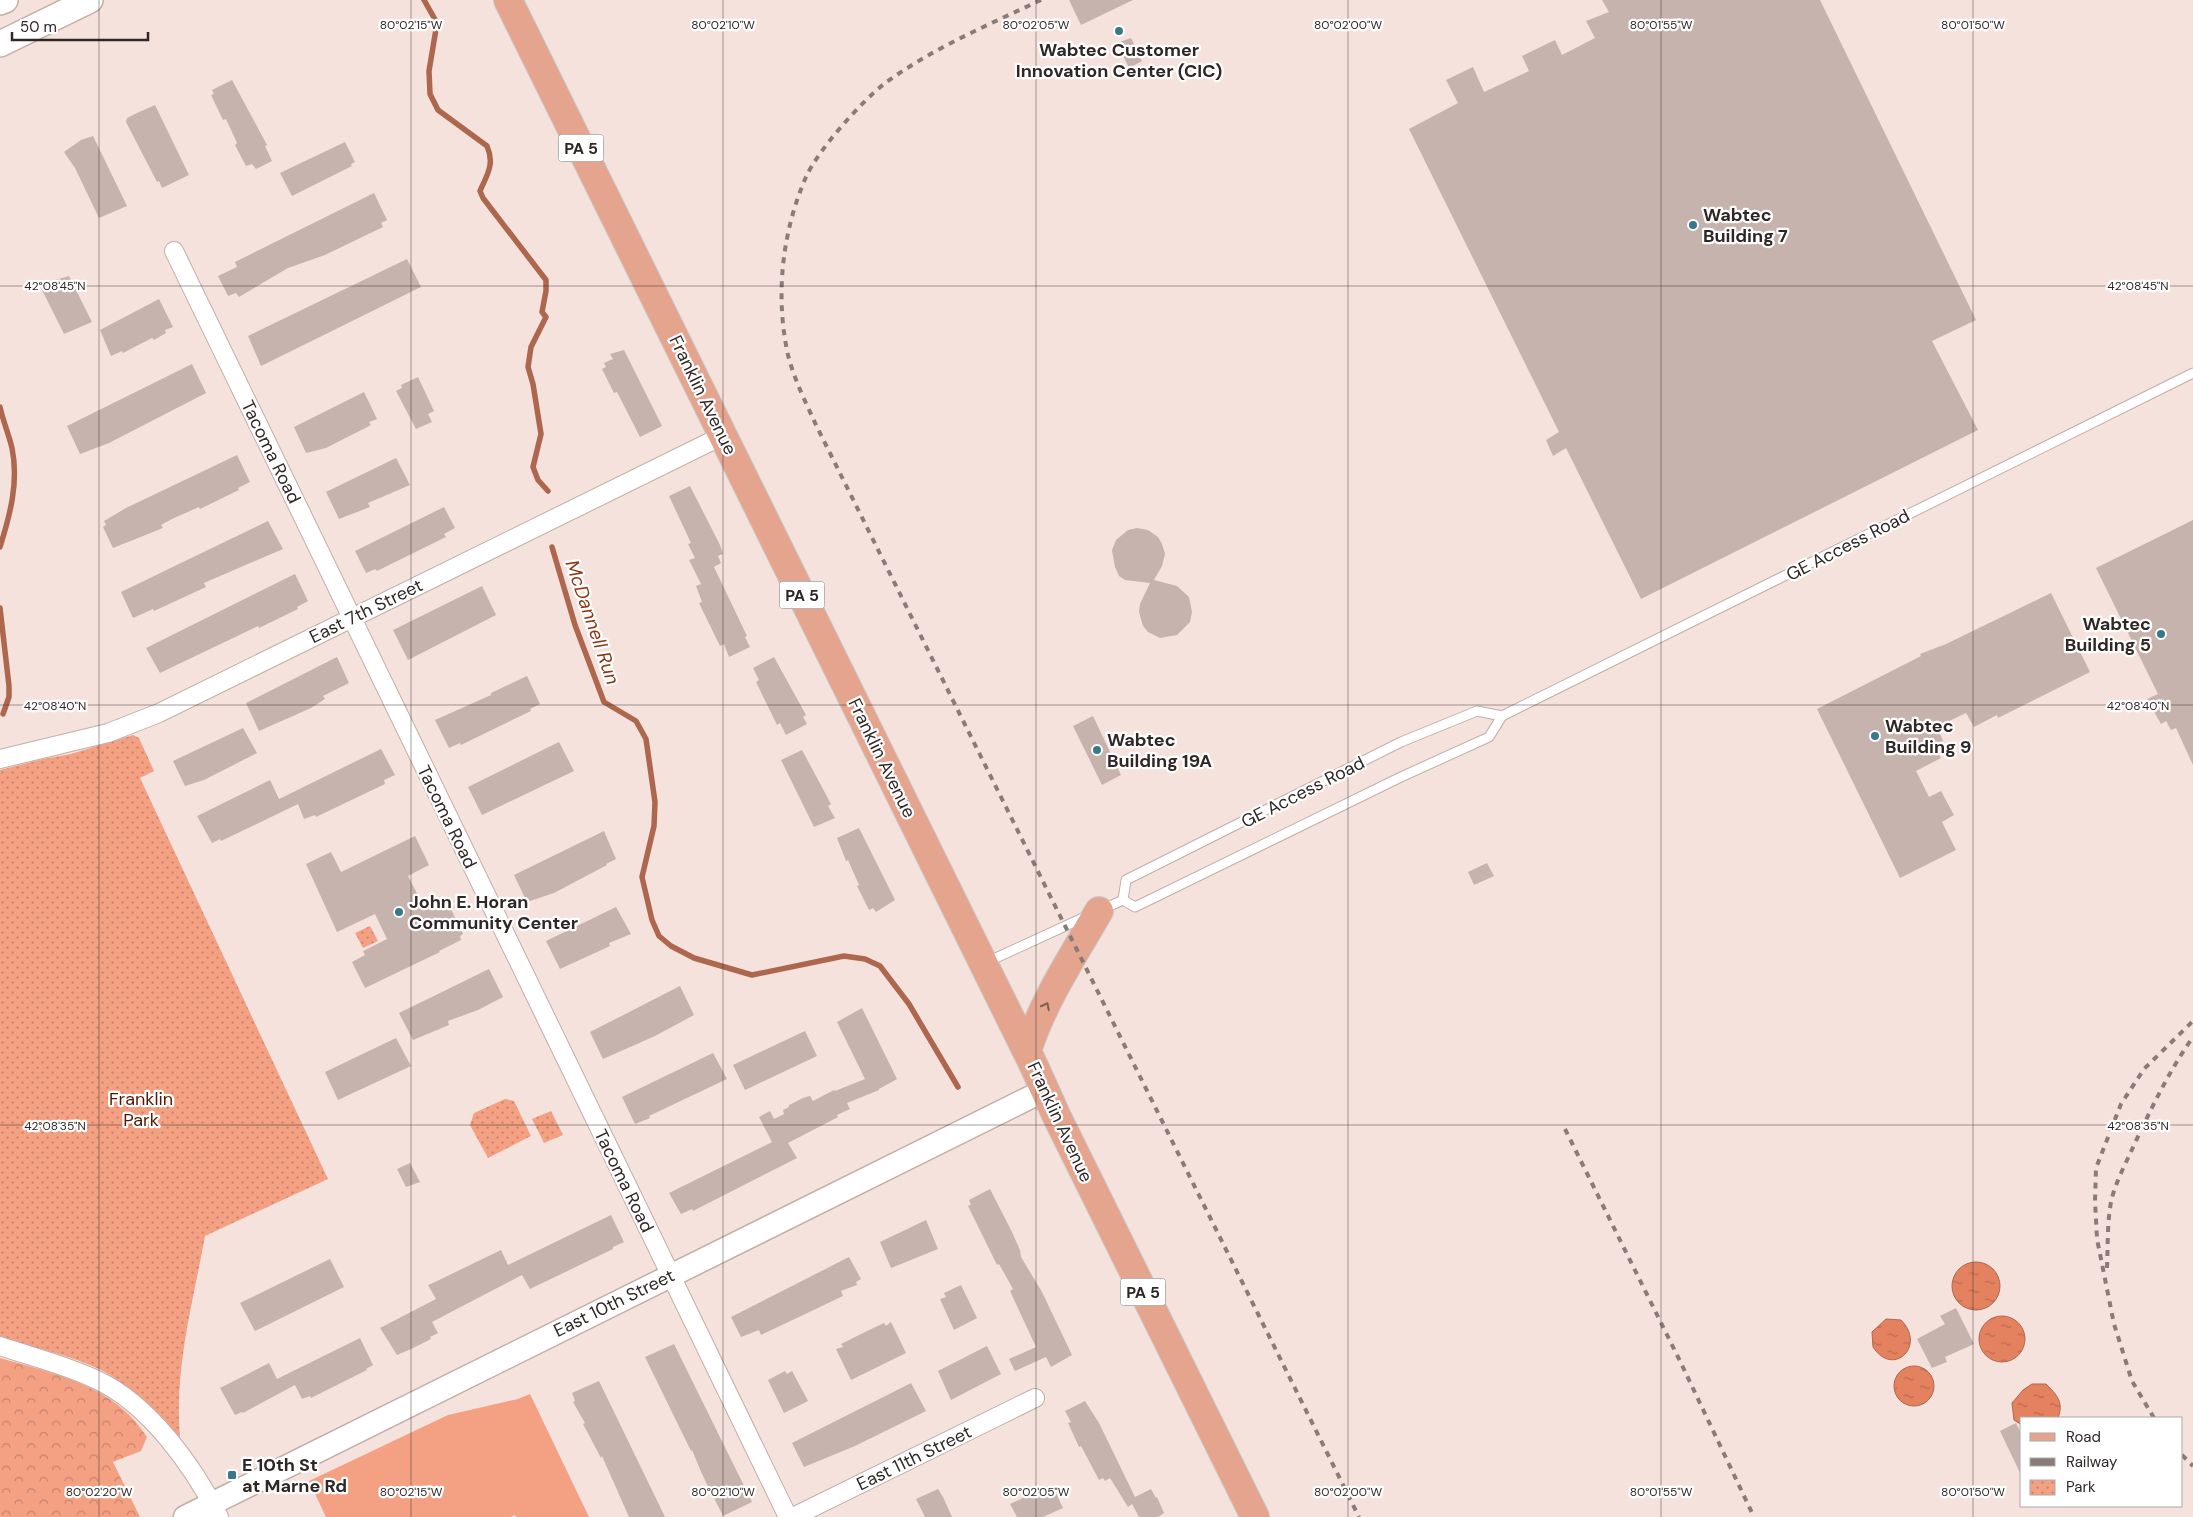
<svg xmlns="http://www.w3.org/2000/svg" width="2193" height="1517" font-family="'DM Sans',sans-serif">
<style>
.grass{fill:#f4a083}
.forest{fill:url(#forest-crowns)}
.park{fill:url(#park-dots)}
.water{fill:url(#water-ripples);stroke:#ad674e}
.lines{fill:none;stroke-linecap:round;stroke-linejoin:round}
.stream{stroke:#ad674e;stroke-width:5.5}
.building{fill:#c6b3ad}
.service-casing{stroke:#c1aea8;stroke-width:11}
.minor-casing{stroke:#c1aea8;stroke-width:20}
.tertiary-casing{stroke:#c1aea8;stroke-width:25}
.secondary-casing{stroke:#c1aea8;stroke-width:28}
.primary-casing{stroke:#c9c7c6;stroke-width:30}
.service{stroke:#fff;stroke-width:9}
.minor{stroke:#fff;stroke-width:18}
.tertiary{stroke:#fff;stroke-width:22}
.secondary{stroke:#fff;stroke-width:25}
.primary{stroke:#e5a48e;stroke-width:28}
.rail{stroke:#897c78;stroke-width:4;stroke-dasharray:6 6;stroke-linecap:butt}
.oneway{stroke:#805f54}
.ticks{fill:none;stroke:#2e2725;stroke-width:1;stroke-opacity:0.45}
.poi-dot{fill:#37788b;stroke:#fff;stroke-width:2}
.labels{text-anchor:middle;stroke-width:4.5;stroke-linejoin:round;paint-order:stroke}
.shield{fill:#fff;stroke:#6d6866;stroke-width:1}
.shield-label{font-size:16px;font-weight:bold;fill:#2e2725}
.poi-label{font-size:18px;font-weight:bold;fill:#2e2725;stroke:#fff;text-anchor:start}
.street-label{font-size:18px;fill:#2e2725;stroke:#fff}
.park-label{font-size:18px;fill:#531600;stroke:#fff}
.water-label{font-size:19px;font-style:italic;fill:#8e3614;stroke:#fff}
.ticks-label{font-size:12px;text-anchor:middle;fill:#2e2725;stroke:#fff;stroke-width:4.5;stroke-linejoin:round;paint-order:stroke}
</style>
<defs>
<pattern id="forest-crowns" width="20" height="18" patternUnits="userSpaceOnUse" patternTransform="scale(1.25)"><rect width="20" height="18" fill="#f4a083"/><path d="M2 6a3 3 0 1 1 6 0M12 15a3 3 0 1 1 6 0" fill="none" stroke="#c6826b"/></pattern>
<pattern id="park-dots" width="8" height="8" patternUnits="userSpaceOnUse" patternTransform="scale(1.25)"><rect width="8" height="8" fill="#f4a083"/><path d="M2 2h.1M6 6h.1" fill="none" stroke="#c6826b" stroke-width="1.8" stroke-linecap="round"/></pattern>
<pattern id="water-ripples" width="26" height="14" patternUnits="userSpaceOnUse" patternTransform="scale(1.25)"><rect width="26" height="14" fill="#e48260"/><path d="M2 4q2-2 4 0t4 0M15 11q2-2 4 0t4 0" fill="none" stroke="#b96a4f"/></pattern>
</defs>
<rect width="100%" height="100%" fill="#f6e2dc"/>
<polygon class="grass" points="530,1394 589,1517 516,1517 515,1515 511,1517 326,1517 309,1481 448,1415 518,1399"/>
<path class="forest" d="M0,1358C55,1374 114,1385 147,1437L141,1451L113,1462L140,1517H0Z"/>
<g class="park">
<path d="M133,735L139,738L154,771L140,778L328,1179L205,1236C193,1303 174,1368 180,1437C156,1414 133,1387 103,1371C72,1355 34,1348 0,1338V770L43,759L71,754Z"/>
<polygon points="370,926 378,941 363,948 355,933"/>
<polygon points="505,1099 514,1101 531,1136 488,1158 470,1125 474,1113"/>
<polygon points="551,1111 563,1135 544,1143 532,1119"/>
</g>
<g class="water">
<circle cx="1976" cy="1286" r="24"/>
<circle cx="2002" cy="1339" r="23"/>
<path d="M1886,1319L1901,1320C1927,1346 1893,1378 1873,1347L1872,1332Z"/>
<circle cx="1914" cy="1386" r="20"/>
<path d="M2032,1384H2046C2057,1395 2064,1402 2058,1418H2022V1425L2014,1420L2012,1403L2023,1390Z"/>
</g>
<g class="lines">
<g class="stream">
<path d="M424,0L437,23L429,71L430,94L438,110L487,146C495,164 487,175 480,191L483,198L546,280V291L542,312L546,317L531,347L528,367L533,384L541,434L533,467L538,480L548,491"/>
<path d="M0,407C3,421 9,435 12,448C19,482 10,515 0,547"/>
<polyline points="552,547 575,625 604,702 636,721 646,739 655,802 654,826 642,877 652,920 659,936 671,946 694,958 752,975 844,956 865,959 880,966 909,1004 958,1087"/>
<polyline points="0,608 9,686 9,697 3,714"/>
</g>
</g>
<g class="building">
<polygon points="1069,0 1133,0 1081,25"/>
<polygon points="1602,0 1820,0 1976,320 1932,341 1978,430 1641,599 1566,448 1553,456 1546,440 1559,432 1409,129 1458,103 1446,80 1473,67 1484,92 1529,71 1522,56 1555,40 1562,55 1595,38 1586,21 1609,12"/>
<polygon points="1131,38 1142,61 1129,68 1117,43"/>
<polygon points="232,80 267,145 265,146 272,161 256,169 252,164 246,166 235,145 237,143 226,119 223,120 211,95 214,94 212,90"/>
<polygon points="155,105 189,175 162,188 159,181 157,182 126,122 127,118 137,113"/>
<polygon points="93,136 127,206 99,218 75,168 64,152 81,140"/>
<polygon points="345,142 355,162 351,164 352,166 292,196 280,173"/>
<polygon points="374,193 387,220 381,223 383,227 325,255 288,268 239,297 236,293 228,296 218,276 237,267 235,262"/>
<polygon points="407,259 421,287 261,366 248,336"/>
<polygon points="69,276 92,322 64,334 41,288 52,281"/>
<polygon points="159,299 173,327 165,330 166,333 154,340 152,338 123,353 122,351 111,356 100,330"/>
<polygon points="624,350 662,426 640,437 617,392 614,393 602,369 606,367 604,363 613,359 610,354"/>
<polygon points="192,364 206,393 109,443 80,454 67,426"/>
<polygon points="418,377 434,411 428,414 432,422 416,429 396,391 402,388 401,385"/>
<polygon points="364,392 377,419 369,422 371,425 326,448 306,453 294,427"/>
<polygon points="237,455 250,482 238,488 239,490 200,509 199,507 172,519 161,525 163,528 113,548 103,527 106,525 104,521 126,508"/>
<polygon points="396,458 410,485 368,503 370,507 339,519 326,492"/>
<polygon points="690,486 720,545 723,554 718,556 721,563 714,567 747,636 745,637 750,647 729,657 724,644 720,646 699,603 702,602 696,586 701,584 689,560 695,558 688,544 691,543 669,496"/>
<polygon points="444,507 455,528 444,534 446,537 377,571 375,569 366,573 355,551"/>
<polygon points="2193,520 2193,765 2176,728 2171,730 2166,721 2161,724 2147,699 2158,694 2096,568"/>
<polygon points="268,521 283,549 204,583 206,587 154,611 153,609 133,618 121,592"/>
<polygon points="1137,528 1148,530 1158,537 1162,544 1165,554 1162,566 1154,580 1177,586 1189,597 1192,612 1190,622 1177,635 1160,638 1148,632 1143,626 1139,612 1140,604 1150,583 1125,580 1119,576 1115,567 1112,550 1116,540 1128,530"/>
<polygon points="295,574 308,601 297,607 298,609 259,628 258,626 160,673 146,648"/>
<polygon points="482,586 496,615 408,660 393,630"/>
<polygon points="2051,593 2090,672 1998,718 1997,715 1974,727 1966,713 1937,727 1943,741 1934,745 1941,758 1916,771 1929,797 1941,791 1954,815 1942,822 1956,850 1900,878 1817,709 1921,656 1920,654 1946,644"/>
<polygon points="337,657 349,683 323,696 325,699 311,708 259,731 246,703"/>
<polygon points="774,657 806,715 803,717 807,724 786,735 780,723 777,725 756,682 759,680 753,668"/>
<polygon points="527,676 540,704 530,709 531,711 502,725 461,745 460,743 449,748 435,720 491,695 491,693"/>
<polygon points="1093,716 1121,775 1102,785 1073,726"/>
<polygon points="243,728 257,753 204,780 185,786 173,761"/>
<polygon points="559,742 574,771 482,815 468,787"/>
<polygon points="381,749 395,775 384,780 385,784 316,817 315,815 304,819 298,804 221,841 220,839 212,843 197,816 270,780 279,799"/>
<polygon points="802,750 831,804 828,806 835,818 814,827 781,760"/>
<polygon points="859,828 895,900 876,912 873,908 869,910 857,886 859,885 848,860 846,861 837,838"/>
<polygon points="604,831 616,859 606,864 607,865 554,893 527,902 514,875"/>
<polygon points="415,836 429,865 408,876 420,899 439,906 444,904 445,907 449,905 463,934 460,936 461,940 439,951 440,952 365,988 352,962 365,955 363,951 387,939 375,914 337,932 306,864 331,852 341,872"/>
<polygon points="1487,863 1494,876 1474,885 1468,872"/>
<polygon points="616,907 631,934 609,943 610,946 560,969 546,941"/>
<polygon points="489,969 503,997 478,1010 448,1021 449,1025 413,1040 399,1013"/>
<polygon points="680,986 694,1015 655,1036 603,1059 590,1032"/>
<polygon points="862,1008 897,1079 879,1089 879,1090 847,1103 850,1109 837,1115 838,1117 788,1143 797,1158 693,1211 692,1209 681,1214 669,1193 772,1142 759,1117 770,1111 774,1119 784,1114 783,1110 789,1107 789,1105 803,1098 810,1096 813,1101 834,1090 835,1091 865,1079 837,1022"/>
<polygon points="805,1031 817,1056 745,1090 733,1065"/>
<polygon points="396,1038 411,1066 338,1100 325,1072"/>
<polygon points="713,1053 727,1079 649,1116 650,1118 635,1124 622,1097"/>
<polygon points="410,1163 420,1182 406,1187 397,1169"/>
<polygon points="990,1189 1011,1230 1020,1250 1021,1257 1042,1292 1072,1355 1051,1367 1046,1357 1015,1371 1009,1359 1036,1347 1010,1291 1013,1289 999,1264 997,1265 968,1206 971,1204 969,1200"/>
<polygon points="611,1215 624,1242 613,1247 613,1249 530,1289 522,1275 432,1322 438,1333 430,1337 431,1339 411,1349 397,1355 380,1328 436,1299 428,1285 435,1282 501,1250 508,1265"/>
<polygon points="926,1220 938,1249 891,1268 880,1242"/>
<polygon points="849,1257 861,1279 856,1282 857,1285 841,1291 843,1296 761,1335 759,1330 741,1337 731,1317"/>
<polygon points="330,1259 344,1287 255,1331 240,1303"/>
<polygon points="961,1285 977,1318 954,1330 940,1299 946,1297 944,1293"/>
<polygon points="1956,1308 1974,1344 1945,1357 1947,1362 1932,1368 1917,1339 1945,1324 1940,1316"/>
<polygon points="891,1322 906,1353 851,1380 836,1349 843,1347 841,1344 867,1331 884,1323 886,1326"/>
<polygon points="360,1338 373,1365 366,1369 367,1370 311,1398 310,1396 302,1399 295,1385 243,1413 242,1412 235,1415 220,1388 269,1363 277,1379"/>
<polygon points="674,1344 752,1502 723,1516 702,1474 692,1450 691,1451 645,1357"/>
<polygon points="987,1346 1001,1374 951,1400 938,1371"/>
<polygon points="785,1371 787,1374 792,1371 808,1401 784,1413 768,1380"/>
<polygon points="599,1381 616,1416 665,1517 629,1517 602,1456 601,1458 583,1424 585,1423 573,1402 575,1401 572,1393"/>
<polygon points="911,1383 926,1411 855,1446 804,1467 792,1443"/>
<polygon points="1085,1401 1099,1423 1135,1497 1151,1489 1156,1498 1157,1497 1164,1513 1158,1517 1139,1517 1132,1504 1128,1507 1110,1478 1105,1481 1103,1478 1099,1480 1081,1446 1079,1447 1068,1423 1071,1422 1065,1411"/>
<polygon points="2016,1423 2022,1436 2022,1477 2000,1431"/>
<polygon points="1048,1486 1052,1492 1055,1491 1063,1508 1043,1517 1017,1517 1010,1504"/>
<polygon points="938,1489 943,1497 952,1517 925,1517 916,1499"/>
</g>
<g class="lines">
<g class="service-casing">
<g id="service">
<polygon points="1477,711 1502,716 1489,737 1401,777 1135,907 1123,900 1126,880 1401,742"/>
<polyline points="1502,716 2193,373"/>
<polyline points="1101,910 1123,900"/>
<polyline points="985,963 1087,916"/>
</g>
</g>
<g class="minor-casing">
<g id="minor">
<polyline points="174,251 788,1517"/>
<polyline points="0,759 108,733 159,713 722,436"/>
<path d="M0,1346C32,1357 66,1365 97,1380C149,1404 194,1467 219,1517"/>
<polyline points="793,1517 1035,1398"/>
</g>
</g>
<g class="tertiary-casing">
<polyline id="tertiary" points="185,1517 1045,1090"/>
</g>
<g class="secondary-casing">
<g id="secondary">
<polyline points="0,2 5,0"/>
<polyline points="0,44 90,0"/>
</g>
</g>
<g class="primary-casing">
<g id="primary">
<polyline points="508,0 1034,1066 1057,1117 1255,1517"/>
<path d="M1027,1051C1043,1001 1073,956 1099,911"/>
</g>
</g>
<use href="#service" class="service"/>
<use href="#minor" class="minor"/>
<use href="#tertiary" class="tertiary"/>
<use href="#secondary" class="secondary"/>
<use href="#primary" class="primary"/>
<g class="rail">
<path d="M1041,0C988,25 931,49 884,84C861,102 818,150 806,177C782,232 775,296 788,355C794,379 806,403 816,425L1359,1517"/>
<polyline points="1565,1129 1680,1361 1754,1517"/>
<path d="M2107,1268C2108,1246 2107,1224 2111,1202C2115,1183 2126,1163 2134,1145C2152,1107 2169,1071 2193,1037"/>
<polyline points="2154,1418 2132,1381 2114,1324 2097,1239 2095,1201 2096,1168 2121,1104 2144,1069 2193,1021"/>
<polyline points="2182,1455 2193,1466"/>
</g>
</g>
<defs><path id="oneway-chevron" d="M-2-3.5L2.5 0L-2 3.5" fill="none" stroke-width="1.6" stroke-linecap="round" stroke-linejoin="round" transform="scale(1.25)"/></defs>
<use class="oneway" href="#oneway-chevron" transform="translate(1046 1006) rotate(-63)"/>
<path class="ticks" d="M99,0V1517M411,0V1517M723,0V1517M1036,0V1517M1348,0V1517M1661,0V1517M1973,0V1517M0,286H2193M0,705H2193M0,1125H2193"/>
<g class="poi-dot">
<circle cx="1119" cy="31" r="5"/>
<circle cx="1693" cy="225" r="5"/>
<circle cx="2161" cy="634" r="5"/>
<circle cx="1875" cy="736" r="5"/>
<circle cx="1097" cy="750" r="5"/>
<circle cx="399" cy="912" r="5"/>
<rect x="227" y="1470" width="10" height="10" rx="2.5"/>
</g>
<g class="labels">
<g class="shield">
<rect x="558.5" y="134.5" width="45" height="27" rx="4"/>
<rect x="779.5" y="581.5" width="45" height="27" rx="4"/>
<rect x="1120.5" y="1278.5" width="45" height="27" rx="4"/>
</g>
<g class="shield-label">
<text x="581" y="154">PA 5</text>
<text x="802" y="601">PA 5</text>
<text x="1143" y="1298">PA 5</text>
</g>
<g class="poi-label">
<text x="1119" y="56" text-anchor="middle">Wabtec Customer<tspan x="1119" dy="21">Innovation Center (CIC)</tspan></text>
<text x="1703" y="221">Wabtec<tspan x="1703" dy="21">Building 7</tspan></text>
<text x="2151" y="630" text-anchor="end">Wabtec<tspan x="2151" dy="21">Building 5</tspan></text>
<text x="1885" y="732">Wabtec<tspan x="1885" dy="21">Building 9</tspan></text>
<text x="1107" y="746">Wabtec<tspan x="1107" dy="21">Building 19A</tspan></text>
<text x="409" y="908">John E. Horan<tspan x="409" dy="21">Community Center</tspan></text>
<text x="242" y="1471">E 10th St<tspan x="242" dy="21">at Marne Rd</tspan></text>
</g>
<g class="street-label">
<text transform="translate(703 395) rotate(64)" y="6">Franklin Avenue</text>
<text transform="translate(271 452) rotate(64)" y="6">Tacoma Road</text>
<text transform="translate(1848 545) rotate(-27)" y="6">GE Access Road</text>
<text transform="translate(366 611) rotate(-26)" y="6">East 7th Street</text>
<text transform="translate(882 758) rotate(64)" y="6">Franklin Avenue</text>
<text transform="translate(1303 792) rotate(-27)" y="6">GE Access Road</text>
<text transform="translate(447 817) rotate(64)" y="6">Tacoma Road</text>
<text transform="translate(1060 1122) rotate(65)" y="6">Franklin Avenue</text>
<text transform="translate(624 1181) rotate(64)" y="6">Tacoma Road</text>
<text transform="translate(614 1303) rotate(-26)" y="6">East 10th Street</text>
<text transform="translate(914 1458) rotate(-26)" y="6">East 11th Street</text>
</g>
<g class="park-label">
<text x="141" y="1105">Franklin<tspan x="141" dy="21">Park</tspan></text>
</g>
<g class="water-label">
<text transform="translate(593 622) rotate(71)" y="7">McDannell Run</text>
</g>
</g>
<g class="ticks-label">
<text x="411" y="29">80°02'15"W</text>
<text x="723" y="29">80°02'10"W</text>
<text x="1036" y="29">80°02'05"W</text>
<text x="1348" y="29">80°02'00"W</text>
<text x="1661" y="29">80°01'55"W</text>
<text x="1973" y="29">80°01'50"W</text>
<text x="55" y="290">42°08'45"N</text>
<text x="2138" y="290">42°08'45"N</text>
<text x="55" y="710">42°08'40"N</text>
<text x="2138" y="710">42°08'40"N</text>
<text x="55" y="1130">42°08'35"N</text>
<text x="2138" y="1130">42°08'35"N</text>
<text x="99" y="1496">80°02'20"W</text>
<text x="411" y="1496">80°02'15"W</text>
<text x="723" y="1496">80°02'10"W</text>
<text x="1036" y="1496">80°02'05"W</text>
<text x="1348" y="1496">80°02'00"W</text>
<text x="1661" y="1496">80°01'55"W</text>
<text x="1973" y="1496">80°01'50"W</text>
</g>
<rect x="2020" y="1417" width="162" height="90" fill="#ffffff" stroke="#aba9a8"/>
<rect x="2030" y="1433" width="25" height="8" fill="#e5a48e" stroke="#aba9a8"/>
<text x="2066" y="1442" font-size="15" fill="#2e2725">Road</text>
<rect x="2030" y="1458" width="25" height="8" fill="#897c78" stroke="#aba9a8"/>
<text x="2066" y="1467" font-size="15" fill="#2e2725">Railway</text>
<rect x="2030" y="1480" width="25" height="15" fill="url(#park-dots)" stroke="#aba9a8"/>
<text x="2066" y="1492" font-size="15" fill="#2e2725">Park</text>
<path d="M12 32v8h136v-8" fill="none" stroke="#2e2725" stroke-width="2.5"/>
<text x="20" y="32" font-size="15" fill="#2e2725" stroke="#ffffff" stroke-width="4" paint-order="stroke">50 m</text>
</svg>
